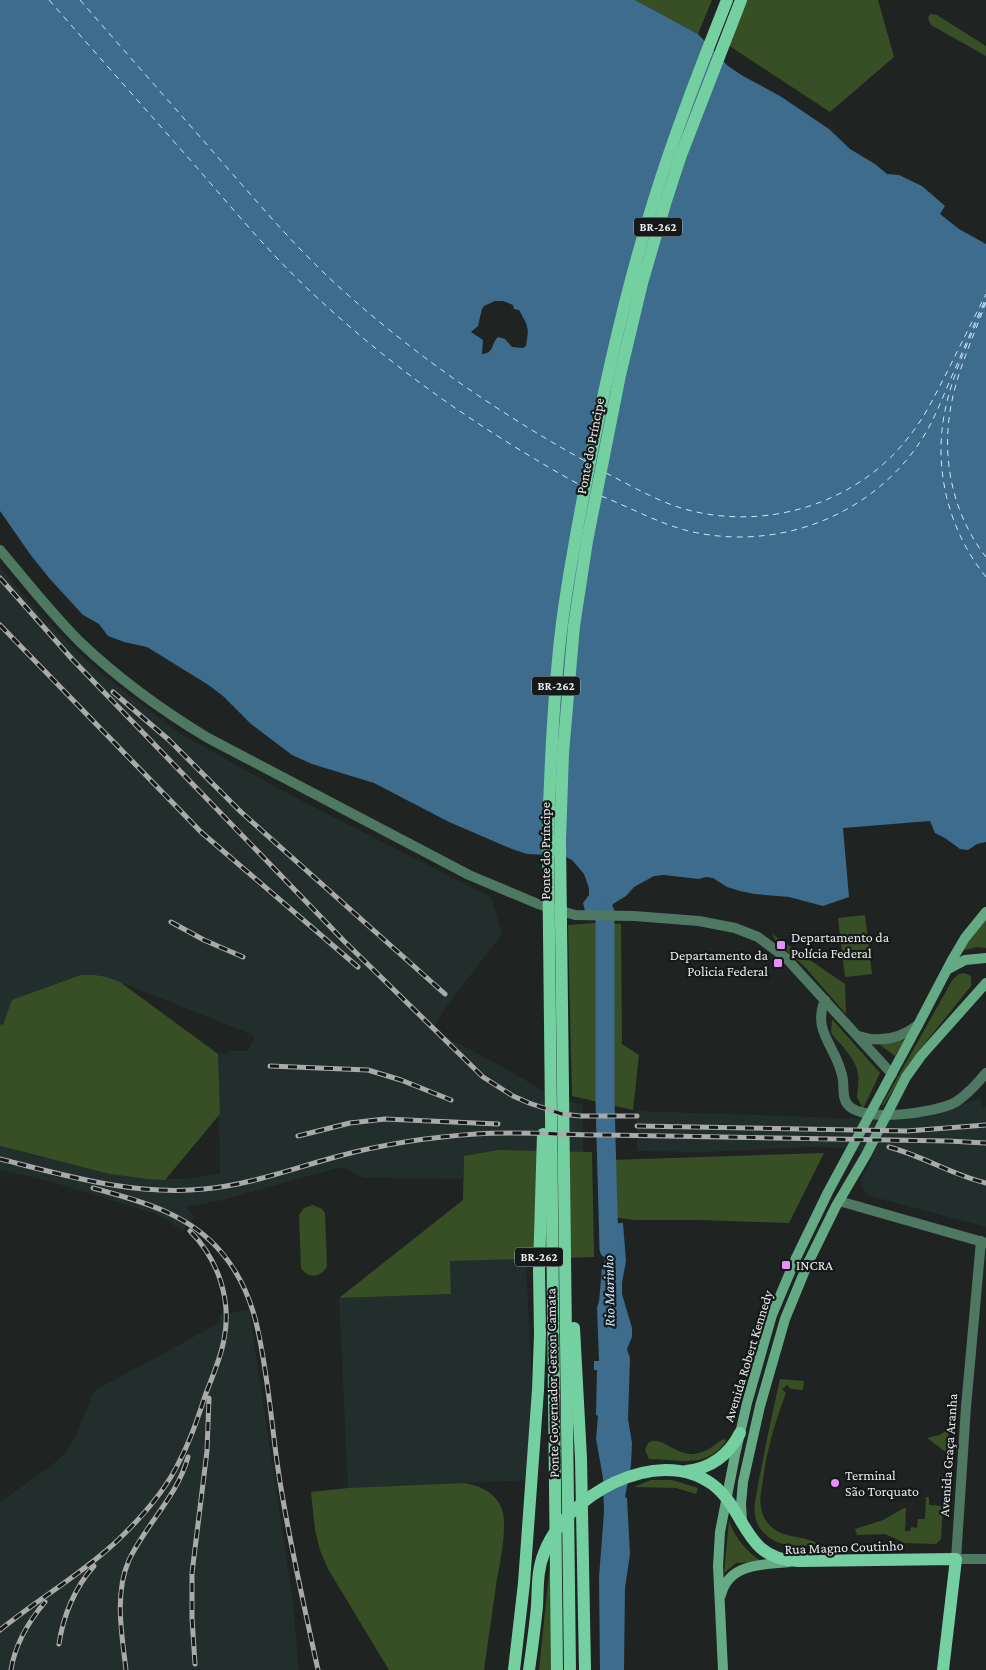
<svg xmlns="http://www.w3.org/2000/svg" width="986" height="1670" font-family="'Crimson Pro',serif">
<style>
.built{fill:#222e2c}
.green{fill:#384f26}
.water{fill:#3d6c8c;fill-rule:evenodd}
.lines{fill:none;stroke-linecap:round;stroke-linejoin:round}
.river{stroke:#3d6c8c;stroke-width:19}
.ferry{stroke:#cce7fc;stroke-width:1;stroke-dasharray:6 5;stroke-linecap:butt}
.minor{stroke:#4e7861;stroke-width:10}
.tertiary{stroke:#4e7861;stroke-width:10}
.secondary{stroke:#64aa85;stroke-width:10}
.primary{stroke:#74d0a1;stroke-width:12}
.rail-casing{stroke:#a8abaa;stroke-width:5}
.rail{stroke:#151919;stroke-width:3;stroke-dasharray:9;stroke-linecap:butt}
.poi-dot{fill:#ea8dfd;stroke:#151919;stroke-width:2}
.labels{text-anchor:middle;stroke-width:4.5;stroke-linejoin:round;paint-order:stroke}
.shield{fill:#151919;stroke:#a9adac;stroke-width:1}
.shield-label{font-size:12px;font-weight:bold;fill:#e9eceb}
.street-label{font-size:14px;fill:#e9eceb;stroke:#151919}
.poi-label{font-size:14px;fill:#e9eceb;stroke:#151919;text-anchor:start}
.water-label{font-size:15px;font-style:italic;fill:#cce7fc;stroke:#151919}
</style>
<rect width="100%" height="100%" fill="#1f2322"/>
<g class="built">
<polygon points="0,567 41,615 80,654 111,681 181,734 294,797 491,897 502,934 444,1010 435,1026 449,1039 498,1064 549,1094 561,1099 583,1105 583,1152 498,1150 464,1156 463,1179 364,1178 341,1167 223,1200 186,1207 195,1217 182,1231 167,1220 153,1213 52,1182 0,1170 0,1146 31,1155 129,1177 147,1179 184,1179 220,1174 218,1054 228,1054 228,1051 248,1051 254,1038 251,1034 107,977 3,1025 0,1024"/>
<polygon points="980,1098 982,1108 986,1107 986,1227 866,1195 860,1180 873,1157 845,1148 811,1147 706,1152 637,1151 637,1111 873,1119 939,1113"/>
<polygon points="526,1258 536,1480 348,1488 339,1298 451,1294 450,1261"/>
<polygon points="249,1309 292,1595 299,1670 0,1670 0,1502 52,1465 66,1452 76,1435 94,1391 219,1323 220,1315"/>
</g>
<g class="green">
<polygon points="635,0 712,0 698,34"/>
<polygon points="745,0 878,0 894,57 830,112 728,45"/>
<polygon points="930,14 937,15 986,46 986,56 931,25 928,18"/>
<polygon points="865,915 872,974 845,977 838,918"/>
<polygon points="986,920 986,948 977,947 961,951"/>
<polygon points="594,923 621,924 622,1044 639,1055 633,1110 572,1096 568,925"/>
<polygon points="772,934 845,984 846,1014 804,966 776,941"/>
<polygon points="964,973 971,976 971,986 910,1062 884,1105 882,1105 953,979 959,974"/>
<polygon points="94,975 107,977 120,982 218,1054 220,1114 165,1180 147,1179 110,1174 0,1146 0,1024 3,1025 12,1000 81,975"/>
<path d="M832,1019L880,1073L863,1109L857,1097C860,1073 860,1068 844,1048C840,1042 834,1039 831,1032Z"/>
<polygon points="905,1040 895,1056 880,1045"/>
<polygon points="498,1150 592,1152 594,1257 450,1261 451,1294 339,1298 463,1200 464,1156"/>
<polygon points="824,1153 789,1223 701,1220 635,1220 612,1217 611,1160"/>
<path d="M313,1205L322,1209L325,1213L327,1266C321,1278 308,1279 301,1268L299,1215L304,1208Z"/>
<path d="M780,1379L804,1381L803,1390L791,1389L787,1385L782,1389L786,1393C775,1422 767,1449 763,1480C762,1488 759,1498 761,1507C762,1516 767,1524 774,1529C787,1539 811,1536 821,1546C803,1546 780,1548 766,1535C760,1530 756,1523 755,1515C753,1505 757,1495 758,1485C765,1449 772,1414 780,1379Z"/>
<polygon points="949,1428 947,1453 927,1438 940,1435"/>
<path d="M723,1439L726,1441C705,1470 680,1459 649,1459L645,1450L648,1443C660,1434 675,1456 695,1454C706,1452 714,1446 723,1439Z"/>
<polygon points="651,1480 672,1480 698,1488 696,1494 676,1488 634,1487"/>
<path d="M464,1483C478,1485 495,1492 501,1507C509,1524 499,1567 496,1586C492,1614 488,1642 484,1670H389L328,1569L320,1550L315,1530L311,1492L348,1488Z"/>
<polygon points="926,1497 929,1497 929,1505 943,1506 941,1539 936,1544 905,1543 885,1534 857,1535 855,1529 883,1520 904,1508 906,1508 905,1531 910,1531 911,1527 917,1528 918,1519 925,1519"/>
<path d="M729,1521C736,1539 746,1551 762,1562L736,1563L724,1573Z"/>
<polygon points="550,1568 552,1670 539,1670 548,1582"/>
</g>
<g class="water">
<path d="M0,0H635L698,34L728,66L743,76L780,96L829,129L850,149L875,164L887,174L899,175L922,186L945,206L940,214L959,229L986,244V842L977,844L968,850L960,849L945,838L935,833L930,821L843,828L849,897L823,906L789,897L754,894L740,891L727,887L713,878L706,877L699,879L664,875L654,876L634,887L626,896L613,904L609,912L585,911L583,903L589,895V888L584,874L572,860L564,856L527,854L512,849L449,822L374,783L312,764L292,755L251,724L223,696L207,684L147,647L124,642L108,636L99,624L83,615L49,578L30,554L0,511ZM495,301H503L513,305L514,309L519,310C529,328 529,327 526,346L523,348L512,347L505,339L498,337C491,343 495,353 482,354L483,340L471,332L478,326L482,309L484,306Z"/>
<polygon points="623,1223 626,1261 622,1283 622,1294 632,1328 632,1337 627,1349 630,1358 628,1419 632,1443 631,1465 625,1497 627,1498 630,1554 625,1588 624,1670 600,1670 599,1577 604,1512 603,1478 596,1439 598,1416 596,1415 597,1370 594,1370 594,1361 599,1361 597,1307 599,1302 602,1268 608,1253 606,1224"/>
</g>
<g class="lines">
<polyline class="river" points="605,912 605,1101 609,1249"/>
<g class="ferry">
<path d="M49,0C99,57 149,113 199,170C238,215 277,262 322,302C400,374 488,434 580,485"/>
<path d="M80,0C127,54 175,108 222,162C260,205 296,248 338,286C413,354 497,412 585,461"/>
<path d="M986,302C974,336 957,371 951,406C941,459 953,515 986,557"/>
<path d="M985,303C971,336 954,370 946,406C932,466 948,530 986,577"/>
<path d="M606,473C630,485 655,500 681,508C764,533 859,504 911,434C926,415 936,393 947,372C960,346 973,320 986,294"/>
<path d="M601,496C632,508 661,525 693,532C780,551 873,515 922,439C934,420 942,399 951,378C963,351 974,324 986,298"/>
</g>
<path class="minor" d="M825,1000C815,1024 826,1037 836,1058C839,1065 842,1072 843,1080C844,1089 842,1098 848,1105C864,1123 936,1113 956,1102C968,1094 977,1084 986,1073"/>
<g class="tertiary">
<path d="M0,550C26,581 51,613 80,642C119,679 163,711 208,738L469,875L538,904L575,915L634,916L699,921L735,928L758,937L786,958L892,1074"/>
<path d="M858,1036C880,1043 900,1039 918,1025"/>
<polyline points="839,1201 986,1243"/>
<polyline points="981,1241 966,1407 956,1559 986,1559"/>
</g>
<g class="secondary">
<polyline points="948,969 965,960 986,958"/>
<polyline points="742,1521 741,1504 743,1482 760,1406 785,1319 808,1263 836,1206 866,1155 906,1077 921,1056 986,983"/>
<path d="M721,1595C729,1563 762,1565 789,1562"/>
<polyline points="723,1670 718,1566 720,1532 735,1455 747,1403 772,1315 796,1258 828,1192 918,1025 952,960 965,938 986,912"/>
</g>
<g class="primary">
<polyline points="574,1328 581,1458 585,1670"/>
<path d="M686,1471C710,1469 729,1455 740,1433"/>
<polyline points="514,1670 524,1583 538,1390 540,1334 539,1270 543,1134"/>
<path d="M529,1670C532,1649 535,1627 537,1606C538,1588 537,1570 544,1553C565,1496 657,1444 712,1484C747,1510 743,1560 798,1561L956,1559L943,1670"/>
<path d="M557,1670L548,840C550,768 553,695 562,623C568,576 577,529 586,482C604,387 625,292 654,200C675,132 701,66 727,0"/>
<polyline points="570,1670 560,840 563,753 574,626 587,541 620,375 642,283 665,204 681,155 741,0"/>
</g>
<g class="rail-casing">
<g id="rail">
<polyline points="0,578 72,659 344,941 483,1077 513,1096 529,1103 562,1114 580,1116 637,1116"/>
<polyline points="0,625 201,832 358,967"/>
<polyline points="113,692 169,740 241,812 445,994"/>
<polyline points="171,922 204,940 243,957"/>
<polyline points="270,1066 368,1070 401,1080 451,1100"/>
<polyline points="637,1126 907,1131 986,1125"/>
<polyline points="298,1136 350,1123 385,1119 498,1124"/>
<path d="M889,1147C923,1156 952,1175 986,1183"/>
<path d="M0,1159C67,1176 134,1196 204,1189C250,1185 294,1168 339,1156C384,1144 430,1137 476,1134C519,1131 563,1135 606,1135C720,1136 834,1140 948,1141L986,1143"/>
<path d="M93,1188C140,1201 189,1213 222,1253C254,1291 260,1335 267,1383C272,1418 275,1453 281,1488C291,1549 305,1610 318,1670"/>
<path d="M0,1630C38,1599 82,1574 118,1540C142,1517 166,1490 180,1460C191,1439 198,1418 205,1396C212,1377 221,1358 224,1339C232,1300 218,1259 190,1231"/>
<path d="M59,1644C63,1616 75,1587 94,1566"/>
<polyline points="195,1664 192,1618 192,1573 207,1451 209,1398"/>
<path d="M11,1670C15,1644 29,1621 45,1602"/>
<path d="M126,1670C122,1635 114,1594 129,1560C146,1524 177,1497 188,1457"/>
</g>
</g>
<use href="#rail" class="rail"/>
</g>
<g class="poi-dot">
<rect x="776" y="940" width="10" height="10" rx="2.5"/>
<rect x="773" y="958" width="10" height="10" rx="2.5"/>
<rect x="781" y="1260" width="10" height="10" rx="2.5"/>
<circle cx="835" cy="1483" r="5"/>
</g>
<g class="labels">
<g class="shield">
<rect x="634" y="217.5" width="48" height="19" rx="4"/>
<rect x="532" y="676.5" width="48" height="19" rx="4"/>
<rect x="515" y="1247.5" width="48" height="19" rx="4"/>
</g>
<g class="shield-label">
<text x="658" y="231">BR-262</text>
<text x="556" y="690">BR-262</text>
<text x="539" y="1261">BR-262</text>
</g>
<g class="street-label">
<text transform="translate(590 446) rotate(-79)" y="5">Ponte do Príncipe</text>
<text transform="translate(545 851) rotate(-90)" y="5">Ponte do Príncipe</text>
<text transform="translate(748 1356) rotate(-73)" y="5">Avenida Robert Kennedy</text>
<text transform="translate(552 1383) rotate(-91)" y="5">Ponte Governador Gerson Camata</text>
<text transform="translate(948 1455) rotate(-86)" y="5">Avenida Graça Aranha</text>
<text transform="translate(844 1547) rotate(-2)" y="5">Rua Magno Coutinho</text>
</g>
<g class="poi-label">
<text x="791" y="942">Departamento da<tspan x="791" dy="16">Polícia Federal</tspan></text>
<text x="768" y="960" text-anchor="end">Departamento da<tspan x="768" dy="16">Policia Federal</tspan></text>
<text x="796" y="1270">INCRA</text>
<text x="845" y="1480">Terminal<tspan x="845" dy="16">São Torquato</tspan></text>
</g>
<g class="water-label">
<text transform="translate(609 1291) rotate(-91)" y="5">Rio Marinho</text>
</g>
</g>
</svg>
